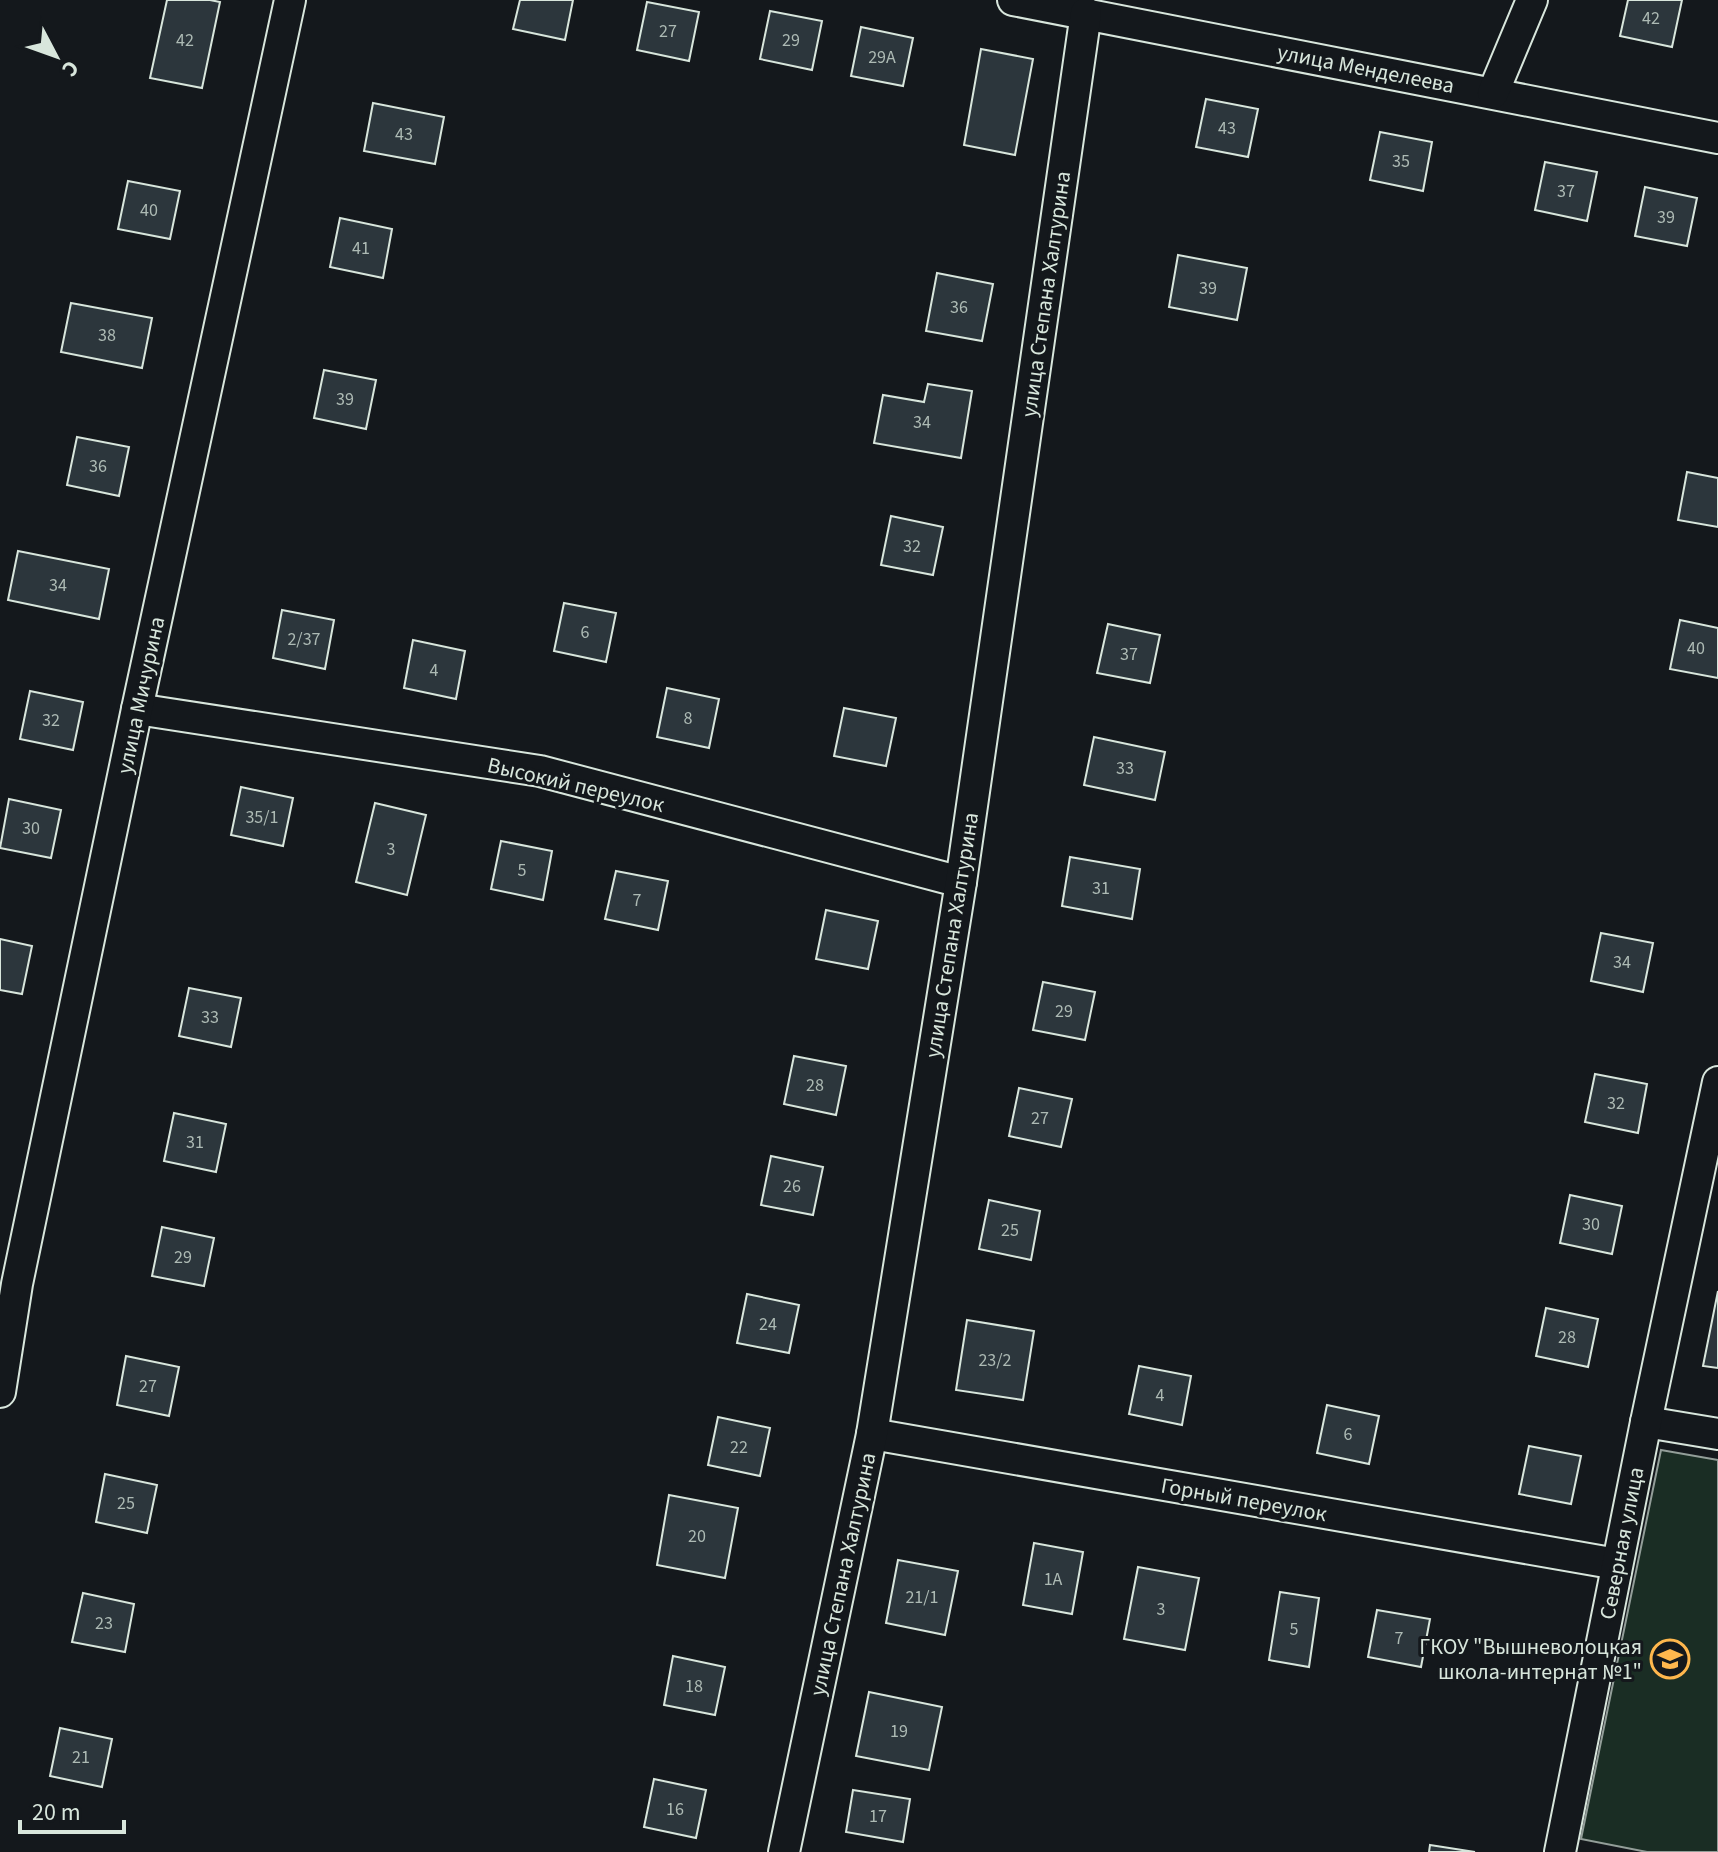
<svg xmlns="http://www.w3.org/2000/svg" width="1718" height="1852" font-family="'Source Sans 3',sans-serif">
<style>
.green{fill:#1a2d24;stroke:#939e99;stroke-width:2}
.building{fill:#2c363c;stroke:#d8e6dc;stroke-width:2}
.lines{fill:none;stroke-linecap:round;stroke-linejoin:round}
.street-casing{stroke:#d8e6dc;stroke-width:34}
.street{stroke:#14181c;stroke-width:30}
.labels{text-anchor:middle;stroke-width:6;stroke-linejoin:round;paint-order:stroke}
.number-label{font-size:18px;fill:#adbab4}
.street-label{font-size:22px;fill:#d8e6dc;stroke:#14181c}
.poi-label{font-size:22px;fill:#d8e6dc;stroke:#14181c;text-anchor:end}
</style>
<rect width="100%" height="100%" fill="#14181c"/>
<polygon class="green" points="1661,1450 1718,1460 1718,1852 1647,1852 1581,1839"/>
<g class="building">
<polygon points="167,0 210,0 220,2 202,88 150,78"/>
<polygon points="520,0 573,0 565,40 513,29"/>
<polygon points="1628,0 1682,0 1672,47 1620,36"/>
<polygon points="647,2 699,12 689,61 637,50"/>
<polygon points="770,11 822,21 812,70 760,59"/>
<polygon points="861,27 913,38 903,86 851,76"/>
<polygon points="981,49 1033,59 1015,155 964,145"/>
<polygon points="1206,99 1258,109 1248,157 1196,147"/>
<polygon points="373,103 444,117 435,164 364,151"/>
<polygon points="1380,132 1432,142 1423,191 1370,180"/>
<polygon points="1545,162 1597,172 1587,221 1535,210"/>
<polygon points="128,181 180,191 170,239 118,229"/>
<polygon points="1645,187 1697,198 1687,246 1635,236"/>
<polygon points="340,218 392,229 383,278 330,267"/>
<polygon points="1178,255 1247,268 1237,320 1169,307"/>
<polygon points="937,273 993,284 982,341 926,331"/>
<polygon points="71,303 152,318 142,368 61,352"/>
<polygon points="324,370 376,380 366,429 314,418"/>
<polygon points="928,384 972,391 961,458 874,443 883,395 924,402"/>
<polygon points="77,437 129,447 119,496 67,485"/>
<polygon points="1687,472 1718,478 1718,527 1678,520"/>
<polygon points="891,516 943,527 933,575 881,565"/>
<polygon points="18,551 109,569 99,619 8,600"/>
<polygon points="564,603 616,613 606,662 554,651"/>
<polygon points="282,610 334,620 325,669 273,658"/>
<polygon points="1680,620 1718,628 1718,678 1670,669"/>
<polygon points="1108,624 1160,635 1150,683 1097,673"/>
<polygon points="413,640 465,651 456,699 404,688"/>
<polygon points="667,688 719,699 709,748 657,737"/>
<polygon points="30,691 83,702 73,750 20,739"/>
<polygon points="844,708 896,718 886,766 834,756"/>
<polygon points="1094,737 1165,752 1155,800 1084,785"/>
<polygon points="241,787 293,798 283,846 231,835"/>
<polygon points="9,799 61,810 51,858 0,848"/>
<polygon points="375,803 426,815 407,895 356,882"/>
<polygon points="501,841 552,851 543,900 491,889"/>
<polygon points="1070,857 1140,869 1132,919 1062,906"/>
<polygon points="616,871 668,881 658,930 605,919"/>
<polygon points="826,910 878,921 868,969 816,959"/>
<polygon points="1601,933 1653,943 1643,992 1591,981"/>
<polygon points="0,939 32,946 22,994 0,990"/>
<polygon points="1043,982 1095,992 1085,1040 1033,1030"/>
<polygon points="189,988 241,998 231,1047 179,1036"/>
<polygon points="794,1056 846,1066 836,1115 784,1104"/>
<polygon points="1595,1074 1647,1084 1638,1133 1585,1122"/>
<polygon points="1019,1088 1072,1099 1061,1147 1009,1136"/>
<polygon points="174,1113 226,1124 216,1172 164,1161"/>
<polygon points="771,1156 823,1167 813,1215 761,1205"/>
<polygon points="1570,1195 1622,1206 1612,1254 1560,1243"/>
<polygon points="989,1200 1040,1211 1031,1260 979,1249"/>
<polygon points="162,1227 214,1238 204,1286 152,1276"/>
<polygon points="1718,1291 1718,1368 1703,1366"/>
<polygon points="747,1294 799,1305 789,1353 737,1343"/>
<polygon points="1546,1308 1598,1319 1588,1367 1536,1356"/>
<polygon points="967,1320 1034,1331 1023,1400 956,1390"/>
<polygon points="126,1356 179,1367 169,1416 117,1405"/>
<polygon points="1139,1366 1191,1376 1182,1425 1129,1414"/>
<polygon points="1327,1405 1379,1416 1369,1464 1317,1453"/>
<polygon points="718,1417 770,1428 760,1476 708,1465"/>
<polygon points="1529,1446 1581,1456 1571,1504 1519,1494"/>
<polygon points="105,1474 157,1485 147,1533 96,1522"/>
<polygon points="669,1495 738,1508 725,1578 657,1565"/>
<polygon points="1034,1543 1083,1552 1072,1614 1023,1605"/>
<polygon points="898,1560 958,1571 945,1635 886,1623"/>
<polygon points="1138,1567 1199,1578 1185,1650 1124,1639"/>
<polygon points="1280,1592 1319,1598 1309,1667 1269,1660"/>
<polygon points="83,1593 134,1604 125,1652 72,1642"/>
<polygon points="1377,1610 1430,1619 1421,1667 1368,1657"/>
<polygon points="673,1656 725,1667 715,1715 664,1705"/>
<polygon points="869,1692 942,1707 929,1770 856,1756"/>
<polygon points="60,1728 112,1739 102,1787 50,1776"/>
<polygon points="654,1779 706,1790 696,1838 644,1827"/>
<polygon points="853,1790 910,1799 903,1842 846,1832"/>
<polygon points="1430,1845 1475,1852 1429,1852"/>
</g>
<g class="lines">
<g class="street-casing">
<g id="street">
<polyline points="1013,0 1718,138"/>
<polyline points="1493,93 1532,0"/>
<polyline points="137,709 540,771 961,882"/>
<polyline points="0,1392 17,1284 137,709 290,0"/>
<polyline points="1646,1422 1718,1434"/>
<polyline points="872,1434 1617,1564"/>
<polyline points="784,1852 872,1434 961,882 1086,13"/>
<polyline points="1560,1852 1646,1422 1718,1082"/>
</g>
</g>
<use href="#street" class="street"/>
</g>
<defs>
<g id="school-ring" transform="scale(2)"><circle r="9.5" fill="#14181c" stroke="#ffb74d" stroke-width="1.5"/><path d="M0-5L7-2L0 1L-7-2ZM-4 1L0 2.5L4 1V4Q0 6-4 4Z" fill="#ffb74d"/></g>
</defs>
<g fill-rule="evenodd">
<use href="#school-ring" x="1670" y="1659"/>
</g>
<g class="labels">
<g class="number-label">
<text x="1651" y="24">42</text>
<text x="668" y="37">27</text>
<text x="185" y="46">42</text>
<text x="791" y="46">29</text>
<text x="882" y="63">29А</text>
<text x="1227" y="134">43</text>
<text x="404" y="140">43</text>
<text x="1401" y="167">35</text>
<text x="1566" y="197">37</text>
<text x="149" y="216">40</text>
<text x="1666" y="223">39</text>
<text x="361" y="254">41</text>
<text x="1208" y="294">39</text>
<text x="959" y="313">36</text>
<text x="107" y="341">38</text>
<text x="345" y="405">39</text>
<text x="922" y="428">34</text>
<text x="98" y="472">36</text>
<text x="912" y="552">32</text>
<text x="58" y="591">34</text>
<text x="585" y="638">6</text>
<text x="304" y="645">2/37</text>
<text x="1696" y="654">40</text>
<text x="1129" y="660">37</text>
<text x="434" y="676">4</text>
<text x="688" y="724">8</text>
<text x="51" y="726">32</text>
<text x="1125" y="774">33</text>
<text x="262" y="823">35/1</text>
<text x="31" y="834">30</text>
<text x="391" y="855">3</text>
<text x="522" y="876">5</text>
<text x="1101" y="894">31</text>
<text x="637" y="906">7</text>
<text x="1622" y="968">34</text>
<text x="1064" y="1017">29</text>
<text x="210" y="1023">33</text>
<text x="815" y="1091">28</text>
<text x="1616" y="1109">32</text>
<text x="1040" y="1124">27</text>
<text x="195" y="1148">31</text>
<text x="792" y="1192">26</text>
<text x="1591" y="1230">30</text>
<text x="1010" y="1236">25</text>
<text x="183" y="1263">29</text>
<text x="768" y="1330">24</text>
<text x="1567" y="1343">28</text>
<text x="995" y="1366">23/2</text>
<text x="148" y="1392">27</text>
<text x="1160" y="1401">4</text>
<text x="1348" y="1440">6</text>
<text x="739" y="1453">22</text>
<text x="126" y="1509">25</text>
<text x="697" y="1542">20</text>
<text x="1053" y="1585">1А</text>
<text x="922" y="1603">21/1</text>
<text x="1161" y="1615">3</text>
<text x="104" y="1629">23</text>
<text x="1294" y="1635">5</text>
<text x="1399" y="1644">7</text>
<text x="694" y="1692">18</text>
<text x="899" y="1737">19</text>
<text x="81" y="1763">21</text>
<text x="675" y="1815">16</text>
<text x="878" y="1822">17</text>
</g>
<g class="street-label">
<text transform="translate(1366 68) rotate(11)" y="8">улица Менделеева</text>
<text transform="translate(1045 294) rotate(-82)" y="8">улица Степана Халтурина</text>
<text transform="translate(140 695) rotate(-78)" y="8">улица Мичурина</text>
<text transform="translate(576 784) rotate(13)" y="8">Высокий переулок</text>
<text transform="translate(951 935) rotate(-81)" y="8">улица Степана Халтурина</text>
<text transform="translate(1244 1499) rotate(10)" y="8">Горный переулок</text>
<text transform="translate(1621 1543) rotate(-79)" y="8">Северная улица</text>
<text transform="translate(842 1574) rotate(-78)" y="8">улица Степана Халтурина</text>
</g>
<g class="poi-label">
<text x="1642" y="1654">ГКОУ "Вышневолоцкая<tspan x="1642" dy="25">школа-интернат №1"</tspan></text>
</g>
</g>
<g transform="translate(56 56) rotate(131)" stroke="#14181c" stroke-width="6" paint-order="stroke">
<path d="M0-6L14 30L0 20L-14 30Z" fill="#d8e6dc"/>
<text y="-12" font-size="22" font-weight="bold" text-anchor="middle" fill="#d8e6dc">С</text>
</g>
<path d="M20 1820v12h104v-12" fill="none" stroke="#d8e6dc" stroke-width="4"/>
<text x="32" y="1820" font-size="24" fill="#d8e6dc" stroke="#14181c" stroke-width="6" paint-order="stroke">20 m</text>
</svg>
